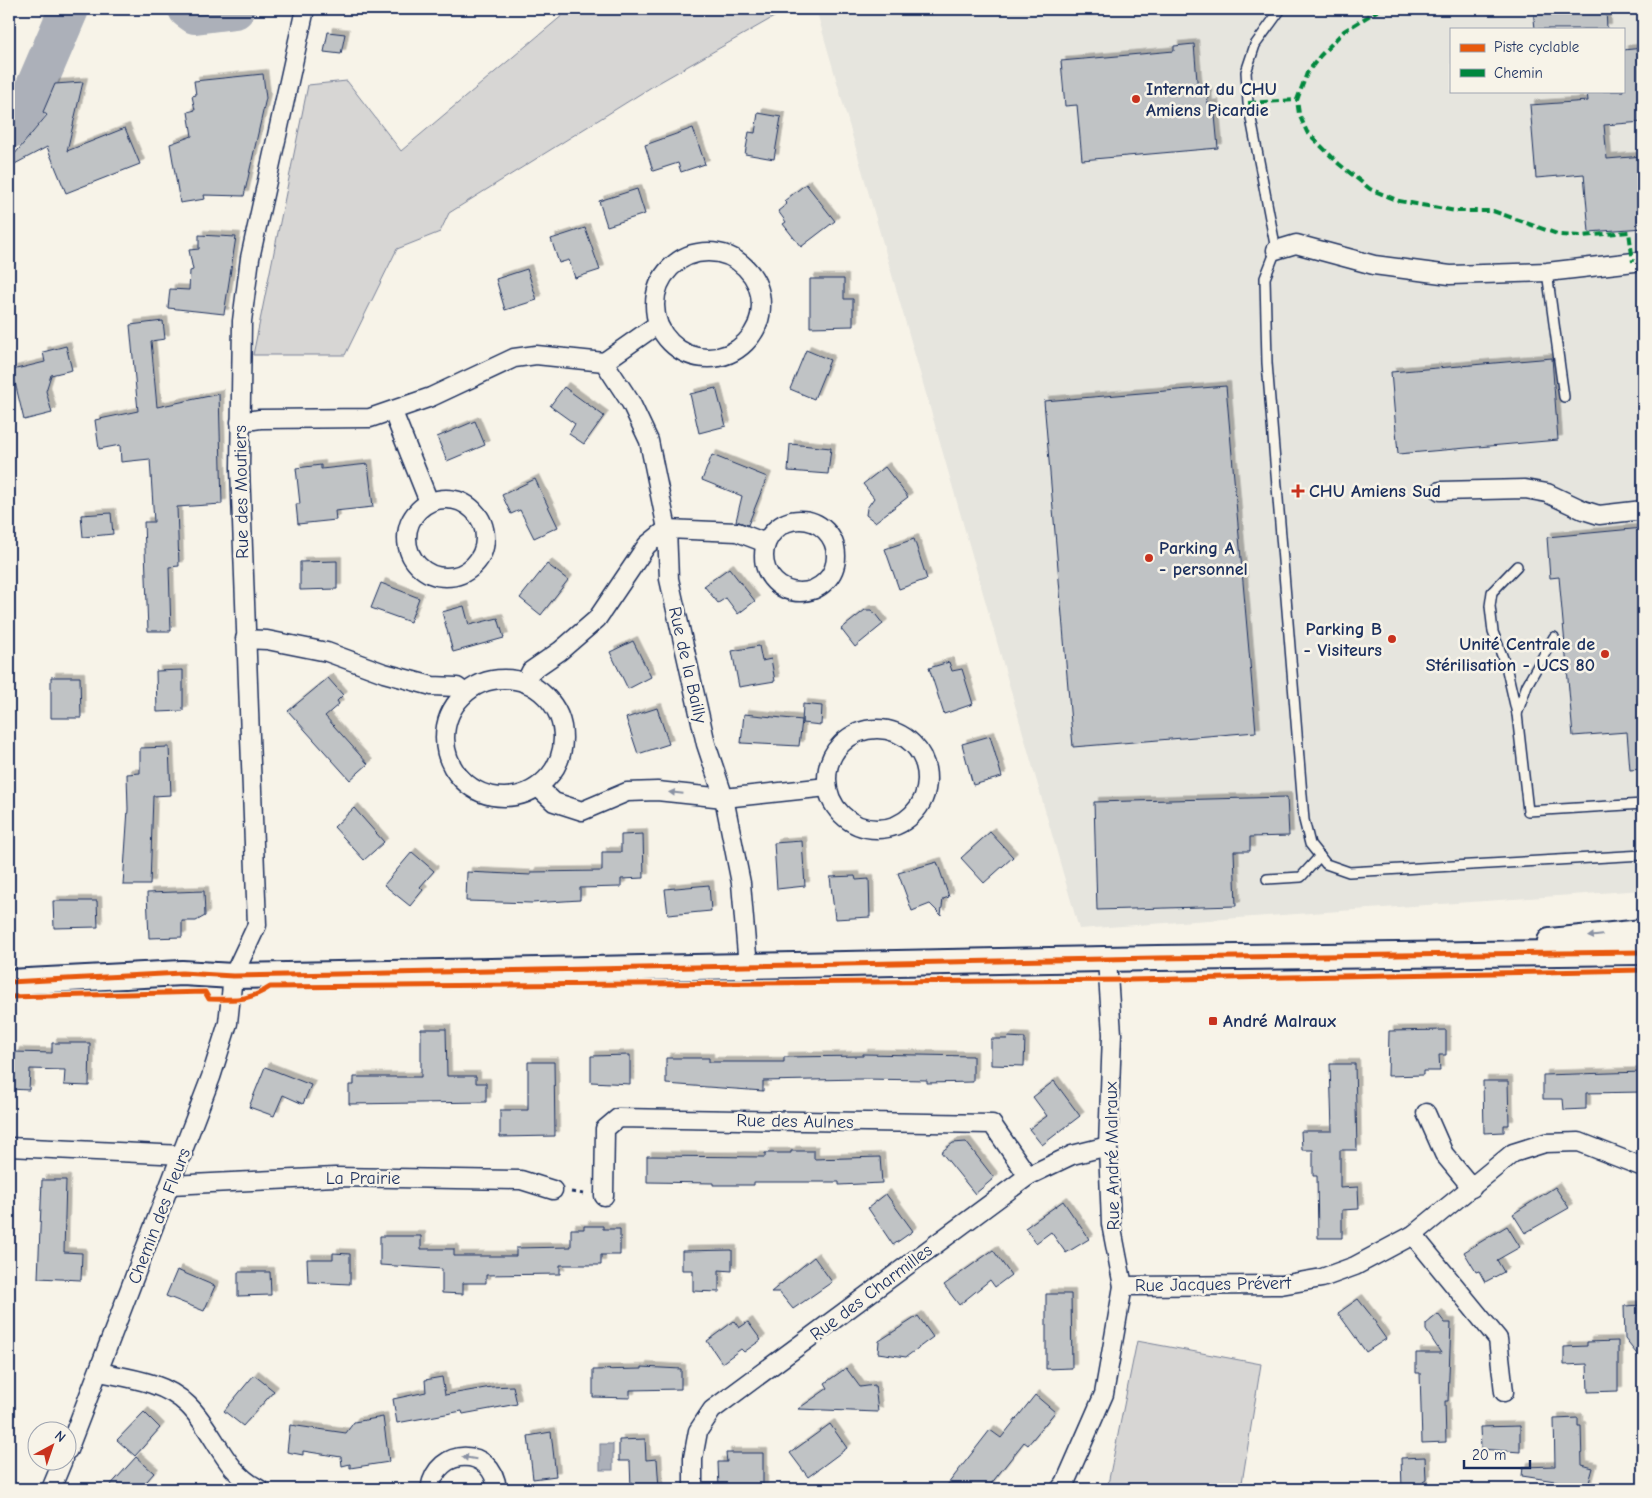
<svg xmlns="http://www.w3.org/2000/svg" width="1652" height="1498" font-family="'Comic Neue',sans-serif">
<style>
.built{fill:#e6e5de;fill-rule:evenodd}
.green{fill:#d7d6d4;stroke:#798299}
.water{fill:#acb0b9;stroke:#727c95}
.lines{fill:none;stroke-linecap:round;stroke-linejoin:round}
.river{stroke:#acb0b9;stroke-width:40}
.building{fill:#c0c3c5;stroke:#1b2f5e;filter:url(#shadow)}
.lane-casing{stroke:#1b2f5e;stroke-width:12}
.street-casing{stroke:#1b2f5e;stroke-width:21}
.secondary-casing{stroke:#1b2f5e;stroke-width:28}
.path{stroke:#1b2f5e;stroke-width:3;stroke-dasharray:5 4;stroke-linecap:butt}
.lane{stroke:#f7f3e8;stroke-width:9}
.street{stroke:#f7f3e8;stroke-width:18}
.secondary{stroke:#f7f3e8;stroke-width:24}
.quiet{stroke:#00873e;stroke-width:4;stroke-dasharray:8 4;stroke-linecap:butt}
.cycleway-casing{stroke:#f7f3e8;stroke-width:8}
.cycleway{stroke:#e8590c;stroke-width:5}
.oneway{fill:#8991a3}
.poi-dot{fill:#c8321e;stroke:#f7f3e8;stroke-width:2}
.labels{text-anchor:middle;stroke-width:5;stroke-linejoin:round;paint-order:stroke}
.poi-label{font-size:18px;font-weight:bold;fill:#1b2f5e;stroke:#f7f3e8;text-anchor:start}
.street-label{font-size:18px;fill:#1b2f5e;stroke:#f7f3e8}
</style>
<defs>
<filter id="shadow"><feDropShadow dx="4.5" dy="-4.5" stdDeviation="0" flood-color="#0004"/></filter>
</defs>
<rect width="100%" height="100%" fill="#f7f3e8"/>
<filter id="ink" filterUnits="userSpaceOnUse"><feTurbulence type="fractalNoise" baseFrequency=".02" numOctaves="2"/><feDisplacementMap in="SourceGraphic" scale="10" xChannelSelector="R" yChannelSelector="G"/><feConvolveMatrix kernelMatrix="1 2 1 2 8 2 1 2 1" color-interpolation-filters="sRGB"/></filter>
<g filter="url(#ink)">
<path class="built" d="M816,9H1643V890L1079,929ZM1451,29H1623V91H1451Z"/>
<g class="green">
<polygon points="570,9 788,9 653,86 449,213 440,232 397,249 345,355 253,355 308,85 347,81 401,151"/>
<polygon points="1137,1341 1261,1364 1241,1489 1107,1489"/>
</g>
<rect class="water" x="600" y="1444" width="13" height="26"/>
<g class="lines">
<g class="river">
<polyline points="188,9 195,14 235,9"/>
<polyline points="9,129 27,107 69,9"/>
</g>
</g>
<g class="building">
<polygon points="1533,9 1606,9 1607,29 1535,29"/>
<polygon points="328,32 345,34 341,54 324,52"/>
<polygon points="1194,44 1198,93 1207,92 1208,105 1214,104 1218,148 1082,160 1077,105 1065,106 1061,61 1174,51 1174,46"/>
<polygon points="1643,48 1643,122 1604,125 1607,159 1643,156 1643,228 1589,232 1584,174 1536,178 1530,105 1588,101 1587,91 1623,91 1623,50"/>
<polygon points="263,74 266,98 244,196 204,195 205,199 180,203 170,144 192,136 188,112 195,110 192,96 196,95 194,81"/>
<polygon points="83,82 67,151 125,128 140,164 66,193 47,147 9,167 9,161 47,115 43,112 55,84"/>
<polygon points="758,113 781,117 774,159 745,154 749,132 755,133"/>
<polygon points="693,128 705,164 681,172 678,163 653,171 645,145"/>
<polygon points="806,184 835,221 801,247 783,224 786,222 778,211 787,204 784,201"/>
<polygon points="637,189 645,214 607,226 599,201"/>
<polygon points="585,228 600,270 575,278 569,260 559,263 551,239"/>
<polygon points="199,235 236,237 224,314 168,308 170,289 189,290 190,271 193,270 189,250 199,249"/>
<polygon points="527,269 537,300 505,310 496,279"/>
<polygon points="810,279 844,279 844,299 853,299 853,326 810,327"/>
<polygon points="163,321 165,339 151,341 157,407 219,394 222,504 177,507 179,566 169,567 171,631 148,631 144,522 154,522 150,459 121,462 120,445 99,449 95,420 138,411 130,325"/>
<polygon points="66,346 72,370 51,375 46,391 52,413 24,420 12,370 45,362 43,352"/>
<polygon points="806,350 830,360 814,399 790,389"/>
<polygon points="1552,358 1558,440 1398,454 1391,372"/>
<polygon points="1226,386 1256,732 1073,747 1044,401"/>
<polygon points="564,387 604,416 584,444 569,434 575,424 550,406"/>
<polygon points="716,388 726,426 699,433 690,394"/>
<polygon points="475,421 485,445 447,461 437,437"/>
<polygon points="790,444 831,448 828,474 788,471"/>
<polygon points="712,455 767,477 748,525 736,521 742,496 702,480"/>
<polygon points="368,464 373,507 335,511 336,520 298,524 296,504 300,504 296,468 321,465 321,469"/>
<polygon points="885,467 908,497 875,522 866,515 867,508 874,498 863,484"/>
<polygon points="535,479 558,527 534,538 520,510 511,514 502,495"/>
<polygon points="111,513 113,534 83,537 81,515"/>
<polygon points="1643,528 1643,769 1630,770 1627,732 1573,736 1559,577 1550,578 1547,537"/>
<polygon points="914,539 927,579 899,589 885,549"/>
<polygon points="337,561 337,589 300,590 300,562"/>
<polygon points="547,564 568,580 541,615 520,598"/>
<polygon points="729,568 755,601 738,614 726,598 718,603 704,586"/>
<polygon points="381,583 419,598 410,622 371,608"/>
<polygon points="464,606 469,625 498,618 504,638 453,652 442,612"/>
<polygon points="865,610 872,610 883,624 855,647 841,629"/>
<polygon points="633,641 651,677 628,689 610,652"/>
<polygon points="759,646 762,661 771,659 775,681 739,687 732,651"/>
<polygon points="949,662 952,671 962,669 973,704 944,714 929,668"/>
<polygon points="183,670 183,711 157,712 156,671"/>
<polygon points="51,677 80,677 81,718 51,718"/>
<polygon points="328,678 343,695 337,701 339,704 325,716 368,764 350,780 288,711"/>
<polygon points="803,704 822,706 821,725 802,723"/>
<polygon points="657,708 669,744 638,754 626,718"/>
<polygon points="744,714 802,720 799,746 741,743"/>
<polygon points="990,736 1002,777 973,785 962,744"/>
<polygon points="169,747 171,795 153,796 150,885 123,885 128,809 127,774 140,773 140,748"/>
<polygon points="1287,797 1289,836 1250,837 1250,851 1234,851 1236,906 1097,910 1094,802"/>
<polygon points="354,808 384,842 364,860 334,827"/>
<polygon points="990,832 1013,857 984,883 961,858"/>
<polygon points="643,834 644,878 621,879 621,887 580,888 580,900 532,903 466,901 467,872 531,875 531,872 602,871 602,852 621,852 621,835"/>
<polygon points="802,841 805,886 777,889 774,843"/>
<polygon points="412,852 434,871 420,887 423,890 410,906 384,885"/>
<polygon points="937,862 949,897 943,899 941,915 930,904 912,911 898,873"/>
<polygon points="855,876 856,880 869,879 870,917 835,919 830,877"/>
<polygon points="709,885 711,911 668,915 665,889"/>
<polygon points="204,891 205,916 196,921 182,921 182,937 149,938 147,893"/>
<polygon points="53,901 97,901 98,927 54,928"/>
<polygon points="421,1029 446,1029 447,1076 476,1076 476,1083 486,1083 486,1102 349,1104 349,1085 354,1085 354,1077 421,1077"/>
<polygon points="1446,1030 1446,1055 1439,1055 1440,1071 1423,1071 1423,1075 1388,1076 1389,1031"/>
<polygon points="1008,1037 1025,1038 1024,1066 991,1065 991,1039 1007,1039"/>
<polygon points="52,1043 90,1043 89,1086 64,1085 65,1070 30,1069 29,1090 9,1089 9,1062 14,1062 15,1052 52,1053"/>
<polygon points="863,1054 973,1056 973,1082 927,1083 927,1080 862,1079 763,1081 763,1091 666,1084 666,1058 709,1058 709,1062 784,1062 784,1057 863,1056"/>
<polygon points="630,1055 630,1084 591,1082 591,1056"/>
<polygon points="528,1062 554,1062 555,1136 500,1137 500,1110 528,1110"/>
<polygon points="1330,1064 1355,1064 1357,1150 1340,1150 1340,1188 1358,1187 1359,1209 1342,1210 1342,1238 1318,1238 1317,1176 1313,1176 1313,1150 1302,1150 1301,1131 1332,1131"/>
<polygon points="265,1067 311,1085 303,1104 283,1095 274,1116 249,1107"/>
<polygon points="1643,1072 1643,1092 1586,1093 1586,1109 1564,1110 1563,1099 1543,1099 1543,1075"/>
<polygon points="1054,1081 1080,1116 1042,1145 1029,1129 1047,1116 1033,1097"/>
<polygon points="1483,1081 1508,1081 1509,1125 1504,1125 1504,1132 1484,1133"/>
<polygon points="966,1142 994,1178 975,1194 941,1152 953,1143"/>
<polygon points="791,1151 814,1151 814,1159 880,1157 882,1183 839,1185 839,1182 754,1182 754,1185 713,1185 713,1183 647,1182 647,1156 765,1157 765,1153 791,1153"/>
<polygon points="42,1180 66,1180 64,1252 82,1253 81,1280 38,1278"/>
<polygon points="1555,1187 1569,1208 1525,1233 1513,1214"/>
<polygon points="886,1194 913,1231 893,1245 868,1208"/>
<polygon points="1063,1201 1089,1239 1066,1253 1051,1232 1036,1243 1025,1228"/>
<polygon points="584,1226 603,1226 603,1229 620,1229 620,1255 601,1255 601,1265 560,1265 560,1274 486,1275 486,1283 463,1283 463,1294 442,1293 442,1269 380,1265 380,1236 421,1236 421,1249 454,1249 454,1256 516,1256 516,1248 571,1247 571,1229 584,1229"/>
<polygon points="1507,1226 1520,1247 1497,1260 1504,1272 1485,1282 1479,1271 1476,1272 1464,1252"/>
<polygon points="732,1250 732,1271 719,1270 719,1292 693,1291 693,1270 682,1270 682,1251"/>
<polygon points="993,1250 1011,1275 995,1287 990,1280 959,1305 944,1285"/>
<polygon points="333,1253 350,1254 350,1284 308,1282 307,1259 333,1259"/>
<polygon points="814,1257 832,1282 793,1309 779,1292 771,1292"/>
<polygon points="177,1270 215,1286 204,1311 166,1296"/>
<polygon points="238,1272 270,1272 271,1295 238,1296"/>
<polygon points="1046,1294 1071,1294 1072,1368 1046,1369"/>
<polygon points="1358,1299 1377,1323 1376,1325 1386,1339 1366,1352 1338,1313"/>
<polygon points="1643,1305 1643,1362 1625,1339 1624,1306"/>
<polygon points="1438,1314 1445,1323 1451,1323 1448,1401 1445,1401 1446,1442 1422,1443 1420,1373 1416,1373 1416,1353 1441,1353 1426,1330 1426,1324"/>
<polygon points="918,1316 933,1337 906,1357 878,1353 879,1341"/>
<polygon points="734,1321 739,1328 748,1322 761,1340 744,1352 741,1349 722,1363 707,1341"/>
<polygon points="1618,1341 1618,1391 1588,1392 1587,1364 1564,1365 1564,1347 1587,1346 1587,1342"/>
<polygon points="642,1367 681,1369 681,1389 630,1390 630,1398 593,1397 593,1370 642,1369"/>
<polygon points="846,1368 860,1387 875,1385 878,1412 798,1409 828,1388 825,1383"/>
<polygon points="254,1375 274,1391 243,1426 224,1411"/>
<polygon points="442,1377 445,1395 491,1387 513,1386 517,1404 463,1414 462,1411 397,1423 393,1399 426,1392 425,1380"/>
<polygon points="1035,1395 1055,1412 1028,1445 1024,1442 987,1489 944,1489 990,1430 1001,1438"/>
<polygon points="144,1412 160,1428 135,1456 117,1440"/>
<polygon points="383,1417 389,1462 350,1468 350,1464 342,1466 341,1457 303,1451 303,1455 287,1452 290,1425 346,1433 354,1422"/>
<polygon points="1578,1418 1578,1426 1581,1426 1582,1465 1593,1468 1588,1486 1522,1476 1523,1467 1555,1466 1554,1419"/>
<polygon points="830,1424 847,1448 808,1477 790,1453"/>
<polygon points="1520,1426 1520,1452 1481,1449 1480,1427"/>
<polygon points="551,1432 556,1476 533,1479 528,1436"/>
<polygon points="645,1439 646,1460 657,1459 659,1489 631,1489 630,1461 619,1461 619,1440"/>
<polygon points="726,1453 763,1453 763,1489 719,1489 718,1462 727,1462"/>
<polygon points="136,1457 154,1473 140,1489 107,1489"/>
<polygon points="1425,1457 1426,1480 1423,1482 1423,1489 1402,1489 1401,1458"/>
</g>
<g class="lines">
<g class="lane-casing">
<g id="lane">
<polyline points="1281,9 1255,45 1246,72 1248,103 1276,250 1265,278 1267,363 1304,820 1310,844 1326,864 1349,872 1643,855"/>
<polyline points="1547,272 1564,397"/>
<polyline points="1517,566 1492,592 1490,606 1493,632 1506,666 1517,714 1528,811 1643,804"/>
<polyline points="1517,714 1527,685 1554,637"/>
<polyline points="1267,879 1301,877 1320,856"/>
</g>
</g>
<g class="street-casing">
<g id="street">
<polyline points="1276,250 1296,244 1374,265 1450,275 1547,272 1643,261"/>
<circle cx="708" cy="305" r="53"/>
<polyline points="604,362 658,324"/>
<polyline points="393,412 429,502"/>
<polyline points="240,422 260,419 370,418 431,397 514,358 536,355 604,362 631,403 649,441 667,529 669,579 706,744 724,798 741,883 748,967"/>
<polyline points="1440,491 1525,489 1547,493 1583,510 1599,515 1643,510"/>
<circle cx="446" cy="538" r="39"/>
<circle cx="800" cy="556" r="36"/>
<polyline points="245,639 267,640 327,652 384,673 432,686 457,687 465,693"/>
<circle cx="504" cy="738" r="59"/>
<polyline points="525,683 531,671 560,651 597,619 647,545 667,529 737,532 766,543"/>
<circle cx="877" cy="779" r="50"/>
<polyline points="538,787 554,802 582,811 627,792 657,791 724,798 827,787"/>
<polyline points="1426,1113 1444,1154 1472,1188"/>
<polyline points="9,1147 183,1155"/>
<polyline points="171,1185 335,1177 521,1180 553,1190"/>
<polyline points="604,1196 605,1129 618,1118 992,1124 1028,1176"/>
<polyline points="1413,1235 1498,1339 1504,1392"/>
<polyline points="1123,1286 1281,1285 1322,1278 1355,1266 1413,1235 1513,1153 1545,1143 1579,1142 1643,1167"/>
<path d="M99,1372C129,1378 165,1382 188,1405C215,1431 223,1471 259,1489"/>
<polyline points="68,1450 211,1077 228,1023 233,976 257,925 240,468 242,321 250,258 305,9"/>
<polyline points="51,1489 63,1460"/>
<path d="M430,1489C437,1446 493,1446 497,1489"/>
<polyline points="693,1489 693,1458 698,1431 712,1410 1028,1176 1072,1155 1108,1146"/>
<polyline points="1060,1489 1065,1483 1104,1394 1123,1286 1111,1224 1108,1146 1112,1034 1107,960"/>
</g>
</g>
<g class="secondary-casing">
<g id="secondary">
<polyline points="1550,941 1643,932"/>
<polyline points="9,982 182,973 233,976 1157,958 1643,952"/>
</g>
</g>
<polyline class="path" points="571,1192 584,1194"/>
<use href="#lane" class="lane"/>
<use href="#street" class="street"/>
<use href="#secondary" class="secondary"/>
<g class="quiet">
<polyline points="1380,9 1344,31 1320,56 1307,73 1297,100 1299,114 1307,132 1339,164 1370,189 1399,201 1456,211 1493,211 1560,235 1582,236 1629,232 1633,262"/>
<polyline points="1248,103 1297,100"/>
</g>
<g class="cycleway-casing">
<g id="cycleway">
<polyline points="9,982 182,973 233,976 1157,958 1643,952"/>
<path d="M9,997L205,992L209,999C235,999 247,1002 270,987L1130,980L1643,970"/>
</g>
</g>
<use href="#cycleway" class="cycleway"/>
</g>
<defs><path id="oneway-solid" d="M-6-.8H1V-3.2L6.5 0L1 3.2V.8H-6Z" transform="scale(1.25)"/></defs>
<g class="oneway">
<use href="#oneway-solid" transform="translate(676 793) rotate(-174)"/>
<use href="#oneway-solid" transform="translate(1595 936) rotate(174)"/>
<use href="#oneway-solid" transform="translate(469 1458) rotate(-171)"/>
</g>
</g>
<g class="poi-dot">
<circle cx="1136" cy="99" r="5"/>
<path d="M1295.5 483.5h5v5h5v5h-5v5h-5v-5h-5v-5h5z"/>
<circle cx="1149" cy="558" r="5"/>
<circle cx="1392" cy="639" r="5"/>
<circle cx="1605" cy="654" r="5"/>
<rect x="1208" y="1016" width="10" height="10" rx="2.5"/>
</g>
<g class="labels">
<g class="poi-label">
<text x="1146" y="95">Internat du CHU<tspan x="1146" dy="21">Amiens Picardie</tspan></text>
<text x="1309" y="497">CHU Amiens Sud</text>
<text x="1159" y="554">Parking A<tspan x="1159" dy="21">- personnel</tspan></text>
<text x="1382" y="635" text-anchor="end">Parking B<tspan x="1382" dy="21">- Visiteurs</tspan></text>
<text x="1595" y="650" text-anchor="end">Unité Centrale de<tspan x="1595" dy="21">Stérilisation - UCS 80</tspan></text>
<text x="1223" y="1027">André Malraux</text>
</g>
<g class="street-label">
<text transform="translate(241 492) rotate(-91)" y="6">Rue des Moutiers</text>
<text transform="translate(688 665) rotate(77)" y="6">Rue de la Bailly</text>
<text transform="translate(795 1121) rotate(1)" y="6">Rue des Aulnes</text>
<text transform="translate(1112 1156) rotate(-91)" y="6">Rue André Malraux</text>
<text x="363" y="1184">La Prairie</text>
<text transform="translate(159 1216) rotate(-69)" y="6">Chemin des Fleurs</text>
<text transform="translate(1213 1284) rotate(-1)" y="6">Rue Jacques Prévert</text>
<text transform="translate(871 1292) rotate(-37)" y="6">Rue des Charmilles</text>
</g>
</g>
<rect width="1652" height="1498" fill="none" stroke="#f7f3e8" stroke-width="30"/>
<rect x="15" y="15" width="1622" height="1468" fill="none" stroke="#1b2f5e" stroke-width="2" filter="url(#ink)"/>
<rect x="1450" y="28" width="175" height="65" fill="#f7f3e8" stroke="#9fa5b1"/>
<rect x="1460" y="44" width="25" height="8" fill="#e8590c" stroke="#9fa5b1"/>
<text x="1494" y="52" font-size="15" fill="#1b2f5e">Piste cyclable</text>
<rect x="1460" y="69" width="25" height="8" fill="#00873e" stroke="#9fa5b1"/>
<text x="1494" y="78" font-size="15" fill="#1b2f5e">Chemin</text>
<g transform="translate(52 1446) rotate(40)"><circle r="24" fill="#f7f3e8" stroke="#9fa5b1"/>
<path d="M0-4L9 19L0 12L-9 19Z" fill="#c8321e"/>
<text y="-8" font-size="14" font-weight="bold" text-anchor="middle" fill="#1b2f5e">N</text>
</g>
<path d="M1464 1460v8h66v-8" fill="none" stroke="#1b2f5e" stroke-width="2.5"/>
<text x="1472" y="1460" font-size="15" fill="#1b2f5e" stroke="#f7f3e8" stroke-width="4" paint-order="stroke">20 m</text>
</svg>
